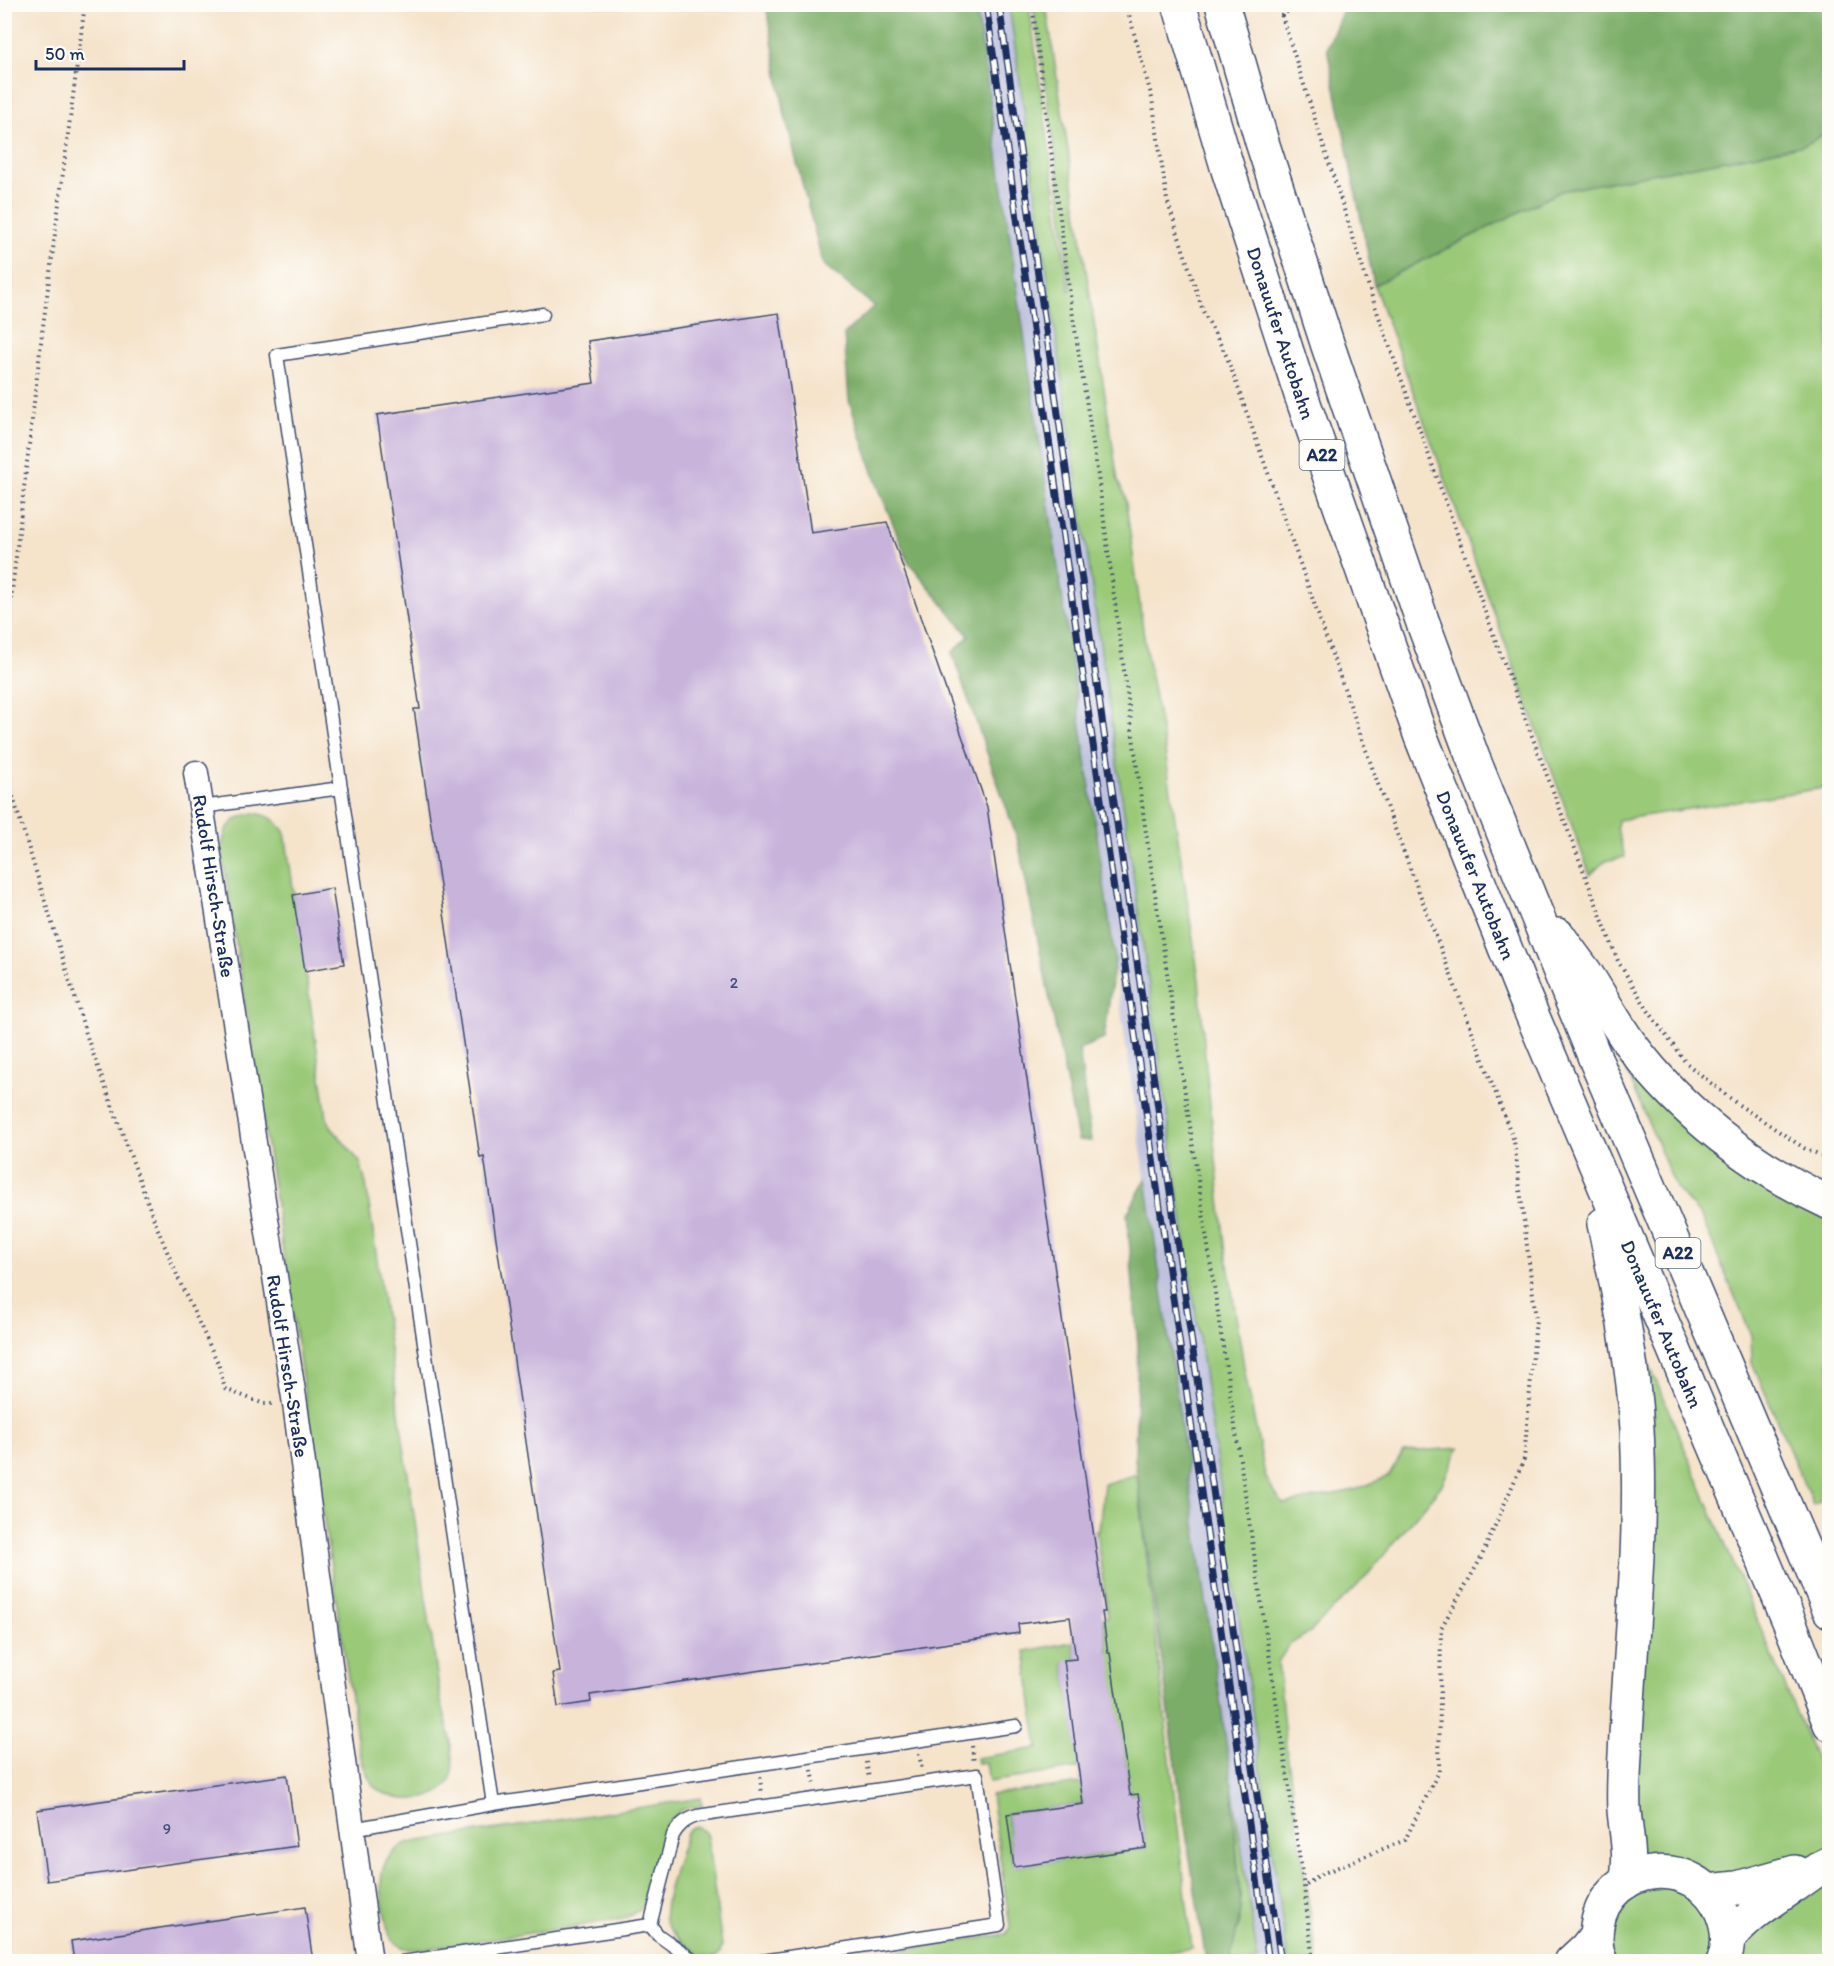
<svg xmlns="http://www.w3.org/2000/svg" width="1834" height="1966" font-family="Itim,sans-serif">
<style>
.industrial{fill:#c0c2dd}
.green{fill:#9ac978;stroke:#5a7c6b;stroke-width:1.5}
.forest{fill:#7bad68;stroke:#4b6e63;stroke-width:1.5}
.building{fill:#c8b3db}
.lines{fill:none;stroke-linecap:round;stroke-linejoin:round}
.service-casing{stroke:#3c4a6e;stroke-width:15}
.minor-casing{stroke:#3c4a6e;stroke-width:27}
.secondary-casing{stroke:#3c4a6e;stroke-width:36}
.motorway-casing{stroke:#3c4a6e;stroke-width:36}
.path{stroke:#3c4a6e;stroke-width:4;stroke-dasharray:1.5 4.5;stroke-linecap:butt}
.service{stroke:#fff;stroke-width:12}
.minor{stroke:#fff;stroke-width:24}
.secondary{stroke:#fff;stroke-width:33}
.motorway{stroke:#fff;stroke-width:33}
.rail-casing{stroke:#1b2f5e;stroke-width:7}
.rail{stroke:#fdfcf7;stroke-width:4.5;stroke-dasharray:14;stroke-linecap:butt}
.labels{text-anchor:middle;stroke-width:5;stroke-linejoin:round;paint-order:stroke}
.number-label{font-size:16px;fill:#46507d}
.shield{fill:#fdfcf7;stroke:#5f6c8c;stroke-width:1.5}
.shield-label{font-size:18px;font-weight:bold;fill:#1b2f5e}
.street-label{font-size:20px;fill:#1b2f5e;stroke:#fdfcf7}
</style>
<rect width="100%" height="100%" fill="#fdfcf7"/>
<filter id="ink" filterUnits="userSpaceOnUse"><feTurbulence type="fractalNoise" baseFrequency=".0167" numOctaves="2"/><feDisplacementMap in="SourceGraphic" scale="12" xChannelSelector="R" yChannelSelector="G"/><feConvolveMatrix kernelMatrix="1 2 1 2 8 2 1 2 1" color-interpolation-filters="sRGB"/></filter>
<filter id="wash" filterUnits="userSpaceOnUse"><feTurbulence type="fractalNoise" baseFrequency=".008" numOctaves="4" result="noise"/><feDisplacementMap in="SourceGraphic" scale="24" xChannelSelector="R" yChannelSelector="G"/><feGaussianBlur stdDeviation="1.35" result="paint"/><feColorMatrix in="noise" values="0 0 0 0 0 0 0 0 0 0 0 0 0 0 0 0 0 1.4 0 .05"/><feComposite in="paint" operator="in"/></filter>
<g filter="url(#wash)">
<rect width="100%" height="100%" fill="#f5e3ca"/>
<polygon class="industrial" points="976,5 1009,5 1288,1961 1258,1961"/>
<g class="green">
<polygon points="1009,5 1029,5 1069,291 1071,290 1055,151 1033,5 1046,5 1118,481 1125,496 1146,651 1164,744 1199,980 1205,1057 1225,1245 1245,1373 1265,1475 1273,1491 1284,1504 1355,1490 1389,1476 1403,1452 1459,1448 1441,1486 1364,1579 1310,1632 1289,1645 1278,1662 1285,1739 1317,1961 1288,1961"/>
<polygon points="1829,131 1829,787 1618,820 1617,828 1625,857 1605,861 1590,875 1374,285 1561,191 1805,145"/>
<path d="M254,813C270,815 276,820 285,833L327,1118L332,1128L360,1162L366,1184L441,1702C447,1720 458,1763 450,1780C438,1805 389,1805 373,1784C358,1765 356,1727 352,1704L222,851C223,829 231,817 254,813Z"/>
<polygon points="1616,1045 1829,1215 1830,1432 1823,1467 1820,1502 1813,1505 1752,1362 1751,1335 1701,1216 1676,1188"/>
<polygon points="1649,1364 1829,1790 1829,1848 1793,1863 1739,1880 1641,1863 1637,1842 1641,1368"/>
<polygon points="1137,1474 1192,1948 1112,1962 824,1962 1006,1934 1010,1927 991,1795 1081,1783 1083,1804 1007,1814 1014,1867 1146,1848 1138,1794 1130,1795 1103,1618 1108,1617 1096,1531 1099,1531 1104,1484"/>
<polygon points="1073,1642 1076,1659 1064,1661 1079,1768 989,1782 986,1763 977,1763 976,1758 1038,1748 1025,1651"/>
<polygon points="1231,1777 1258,1961 1233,1961 1231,1956 1241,1911"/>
<path d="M701,1798L702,1806L687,1808L680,1811L669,1821L645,1904L640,1910L623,1919L432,1948C414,1949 404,1953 391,1938C387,1929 386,1920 384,1910C379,1882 377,1858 407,1843Z"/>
<path d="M696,1826L704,1831L707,1836L722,1946C721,1951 720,1955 715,1957C702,1961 667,1932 665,1920C662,1901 680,1854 686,1834L689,1829Z"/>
<polygon points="1829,1879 1829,1961 1734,1962 1749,1934"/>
<polygon points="1667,1886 1698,1900 1714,1931 1709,1961 1614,1962 1611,1954 1612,1920 1634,1893"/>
</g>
<g class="forest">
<polygon points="766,5 976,5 1115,960 1104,1039 1079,1049 1091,1141 1078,1140 1018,841 952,653 969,636 908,561 877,484 849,400 844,334 874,306 823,264 785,116"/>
<polygon points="1345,5 1829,5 1829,131 1805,145 1561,191 1374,285 1327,48"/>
<polygon points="1146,1179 1231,1777 1241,1911 1230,1961 1206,1961 1179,1789 1135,1459 1138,1345 1127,1214"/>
</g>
<g id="blocks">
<g class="building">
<polygon points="779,313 811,533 887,522 987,807 1105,1612 1102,1612 1108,1653 1110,1653 1130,1795 1138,1794 1146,1848 1014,1867 1007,1814 1083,1804 1064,1660 1076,1659 1070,1617 1018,1624 1019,1633 590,1695 591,1702 558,1707 553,1673 560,1672 484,1157 480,1158 414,709 420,709 377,415 594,383 588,341"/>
<polygon points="332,888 344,964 305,971 293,895"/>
<polygon points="287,1775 297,1846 47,1881 37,1810"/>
<polygon points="305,1907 313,1962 74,1962 71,1941"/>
</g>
</g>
</g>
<g filter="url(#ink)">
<use href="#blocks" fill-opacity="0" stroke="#3c4a6e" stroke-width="1.5"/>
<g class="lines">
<g class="service-casing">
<g id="service">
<polyline points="341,788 493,1804"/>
<polyline points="202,807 341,788 277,355 543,314"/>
<polyline points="352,1829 493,1804 1016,1726"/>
<path d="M650,1925L673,1835C680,1824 685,1820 697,1816L977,1775L999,1925L755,1962"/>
<polyline points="650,1925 658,1935 696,1962"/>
<polyline points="402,1962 650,1925"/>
</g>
</g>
<g class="minor-casing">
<polyline id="minor" points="196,773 295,1404 370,1962"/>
</g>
<g class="secondary-casing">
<g id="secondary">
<polyline points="1708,1891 1737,1888 1795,1872"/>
<path d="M1728,1939C1750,1915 1767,1904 1794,1886C1806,1878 1816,1869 1830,1863"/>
<polyline points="1571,1962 1586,1948 1596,1935"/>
<path d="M1601,1962C1596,1951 1595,1938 1597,1926C1607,1861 1698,1853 1722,1913C1728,1928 1730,1946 1723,1962"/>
</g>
</g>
<g class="motorway-casing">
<g id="motorway">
<polyline points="1179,4 1228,170 1301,395 1421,737 1525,998 1789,1621 1830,1724"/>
<polyline points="1222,4 1262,142 1328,346 1423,623 1473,758 1597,1063 1830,1611"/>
<path d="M1558,935C1567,948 1576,960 1585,972C1601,996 1614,1022 1631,1045C1682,1113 1753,1168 1830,1203"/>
<path d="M1604,1224C1618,1291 1633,1360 1637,1429C1643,1538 1630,1647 1625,1755C1624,1773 1623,1791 1624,1810C1626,1834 1632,1858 1626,1882"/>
</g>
</g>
<g class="path">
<polyline points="1032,4 1072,310 1098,476 1145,826 1304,1887 1313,1962"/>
<polyline points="1126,4 1152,98 1167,200 1203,311 1227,357 1379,787 1514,1141 1536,1319 1524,1459 1480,1560 1441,1628 1439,1771 1405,1840 1319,1875 1304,1887"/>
<polyline points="1278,4 1375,306 1499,650 1618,961 1647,1009 1686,1063 1736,1103 1804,1148 1830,1159"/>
<polyline points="1281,16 1298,4"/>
<polyline points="4,659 42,334 85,4"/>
<polyline points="4,768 87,1037 156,1225 182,1287 218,1363 225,1389 264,1404 274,1404"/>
<polyline points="972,1746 974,1763"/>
<polyline points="919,1754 922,1770"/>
<polyline points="866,1762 869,1778"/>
<polyline points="812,1770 815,1786"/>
<polyline points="760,1777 762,1794"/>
</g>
<use href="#service" class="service"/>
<use href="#minor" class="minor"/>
<use href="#secondary" class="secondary"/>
<use href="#motorway" class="motorway"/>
<g class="rail-casing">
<g id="rail">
<polyline points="986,4 1269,1962"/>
<polyline points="999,4 1281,1962"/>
</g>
</g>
<use href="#rail" class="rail"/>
</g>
</g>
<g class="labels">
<g class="number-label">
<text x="734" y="988">2</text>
<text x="167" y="1834">9</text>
</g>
<g class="shield">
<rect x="1299.5" y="440" width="45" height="30" rx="4.5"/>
<rect x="1655.5" y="1238" width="45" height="30" rx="4.5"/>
</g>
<g class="shield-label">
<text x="1322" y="461">A22</text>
<text x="1678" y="1259">A22</text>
</g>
<g class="street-label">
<text transform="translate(1281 333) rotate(72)" y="7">Donauufer Autobahn</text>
<text transform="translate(1476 875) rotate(68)" y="7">Donauufer Autobahn</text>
<text transform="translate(214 886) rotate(81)" y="7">Rudolf Hirsch-Straße</text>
<text transform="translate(1662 1324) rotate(67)" y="7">Donauufer Autobahn</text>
<text transform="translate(288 1366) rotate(81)" y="7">Rudolf Hirsch-Straße</text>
</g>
</g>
<rect width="1834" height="1966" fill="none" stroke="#fdfcf7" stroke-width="24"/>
<path d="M36 60v9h148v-9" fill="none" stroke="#1b2f5e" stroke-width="3"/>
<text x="45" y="60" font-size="18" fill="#1b2f5e" stroke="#fdfcf7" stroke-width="4.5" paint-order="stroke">50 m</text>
</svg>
